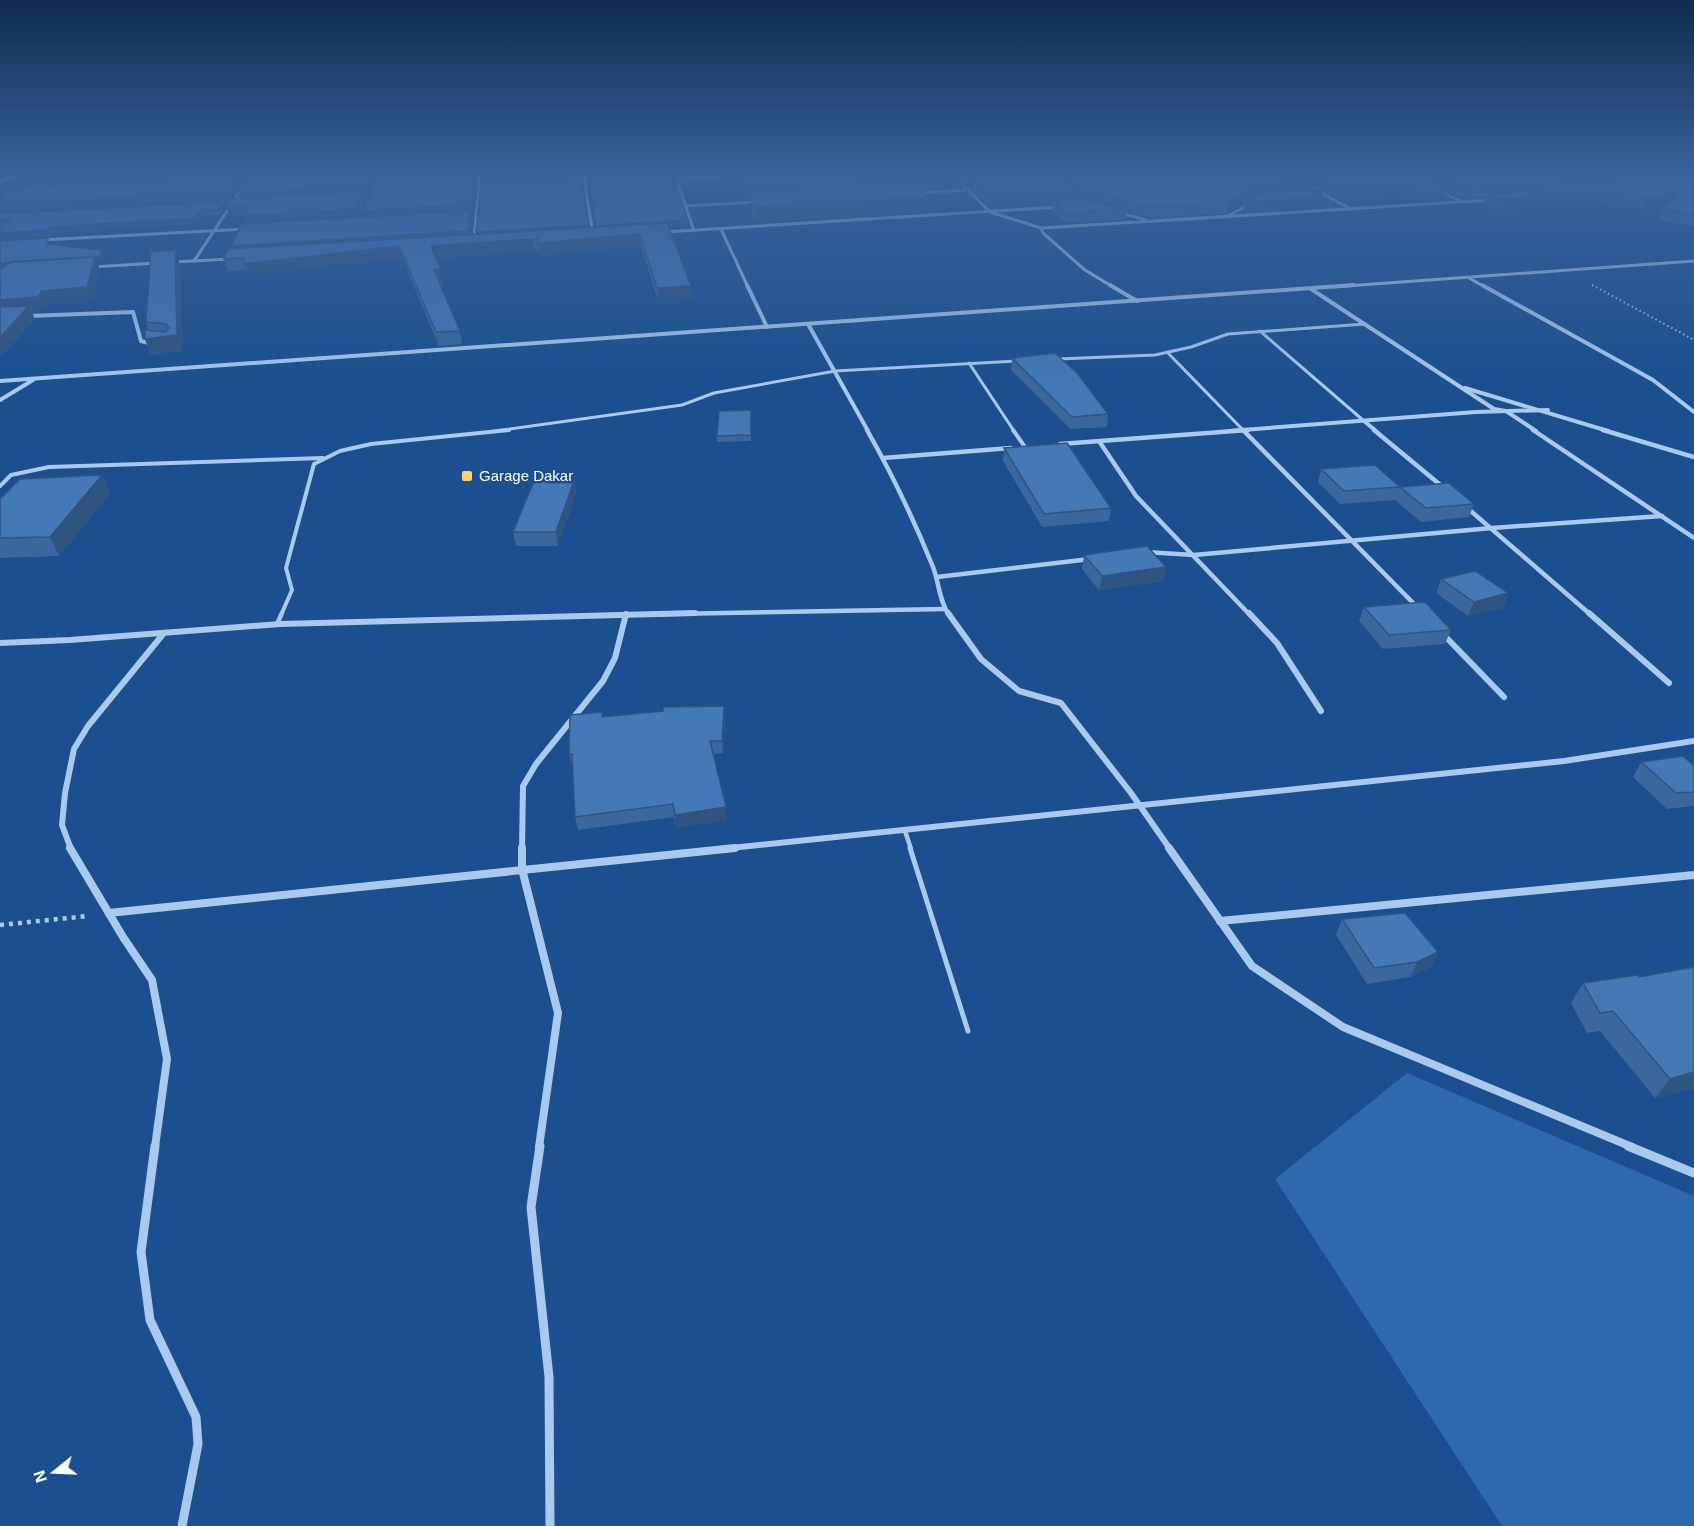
<svg xmlns="http://www.w3.org/2000/svg" width="1694" height="1526" font-family="Helvetica,sans-serif">
<style>
.green{fill:#2e69ad}
.lines{fill:none;stroke-linecap:round;stroke-linejoin:round}
.path-far2{stroke:#a9c9ee;stroke-width:1.5;stroke-dasharray:1.5 2;stroke-linecap:butt}
.path-far1{stroke:#a9c9ee;stroke-width:2;stroke-dasharray:1.5 3;stroke-linecap:butt}
.path{stroke:#a9c9ee;stroke-width:4.5;stroke-dasharray:4 5;stroke-linecap:butt}
.service-far3{stroke:#a9c9ee;stroke-width:3}
.service-far2{stroke:#a9c9ee;stroke-width:4}
.service-far1{stroke:#a9c9ee;stroke-width:4.5}
.service{stroke:#a9c9ee;stroke-width:5}
.minor-far5{stroke:#a9c9ee;stroke-width:3}
.minor-far4{stroke:#a9c9ee;stroke-width:4}
.minor-far3{stroke:#a9c9ee;stroke-width:4.5}
.minor-far2{stroke:#a9c9ee;stroke-width:6}
.minor-far1{stroke:#a9c9ee;stroke-width:8}
.minor{stroke:#a9c9ee;stroke-width:9}
.trunk{fill:#f8faff;fill-rule:evenodd}
.wall{fill:#3a679d;fill-rule:evenodd}
.shaded-wall{fill:#305480}
.building{fill:#4478b7;stroke:#305480;stroke-width:1.5}
.poi-dot{fill:#ffd166;stroke:#1b4f8f;stroke-width:2}
.labels{text-anchor:middle;stroke-width:5;stroke-linejoin:round;paint-order:stroke}
.far-poi-label{font-size:15px;fill:#fff;stroke:#1b4f8f;text-anchor:start}
</style>
<rect width="100%" height="100%" fill="#1b4f8f"/>
<polygon class="green" points="1407,1073 1694,1196 1694,1526 1502,1526 1275,1179"/>
<g class="lines">
<polyline class="path-far2" points="1592,285 1595,287"/>
<polyline class="path-far1" points="1592,285 1694,340"/>
<polyline class="path" points="0,925 88,916"/>
<g class="service-far3">
<polyline points="1260,331 1364,421"/>
<polyline points="1167,352 1243,430"/>
<polyline points="1058,359 1155,355 1191,347 1228,334 1365,324"/>
<polyline points="969,363 1014,431"/>
<polyline points="495,431 682,405 714,393 835,371 1017,361"/>
</g>
<g class="service-far2">
<polyline points="1013,430 1025,447"/>
<polyline points="0,486 11,475 49,467 323,458"/>
<polyline points="281,615 292,590 286,568 314,464 340,451 371,444 509,430"/>
</g>
<g class="service-far1">
<polyline points="277,624 282,613"/>
<polyline points="905,831 911,849"/>
</g>
<polyline class="service" points="910,848 968,1031"/>
<g class="minor-far5">
<polyline points="583,172 593,234"/>
<polyline points="674,172 694,231"/>
<polyline points="950,172 990,212 1041,228 1491,200"/>
<polyline points="1294,172 1323,194"/>
<polyline points="364,173 382,172"/>
<polyline points="677,179 748,176"/>
<polyline points="30,189 51,180"/>
<polyline points="1440,191 1460,201"/>
<polyline points="917,193 967,190"/>
<polyline points="1323,194 1351,209"/>
<polyline points="685,206 757,202"/>
<polyline points="1121,213 1146,220"/>
<polyline points="1229,215 1249,205"/>
<polyline points="1041,228 1043,233 1085,270 1113,287"/>
<polyline points="721,229 748,287"/>
<polyline points="664,232 1058,207"/>
<polyline points="42,240 245,229"/>
<polyline points="474,240 480,172"/>
<polyline points="194,261 241,190"/>
<polyline points="173,262 231,259"/>
<polyline points="92,267 157,263"/>
<polyline points="1469,278 1485,287"/>
<polyline points="1332,287 1694,261"/>
</g>
<g class="minor-far4">
<polyline points="747,285 767,327"/>
<polyline points="1110,285 1137,301"/>
<polyline points="1482,285 1653,380 1694,412"/>
<polyline points="1311,289 1494,409 1506,411 1536,431"/>
<polyline points="28,316 133,312 141,341 153,344"/>
<polyline points="808,324 868,431"/>
<polyline points="0,381 1354,285"/>
<polyline points="1465,388 1608,431"/>
<polyline points="0,400 33,380"/>
<polyline points="1364,421 1376,431"/>
<polyline points="1229,431 1476,412 1548,410"/>
</g>
<g class="minor-far3">
<path d="M867,430C892,474 914,520 933,567C939,582 939,601 949,615"/>
<polyline points="1243,430 1418,608"/>
<polyline points="1374,430 1444,488"/>
<polyline points="1533,430 1694,538"/>
<polyline points="1603,430 1694,457"/>
<polyline points="1099,441 1136,496 1250,615"/>
<polyline points="1060,444 1248,430"/>
<polyline points="883,458 1011,448"/>
<polyline points="1465,506 1591,615"/>
<polyline points="1145,552 1194,555 1492,528 1662,516"/>
<polyline points="937,577 1090,559"/>
<polyline points="617,615 945,609"/>
</g>
<g class="minor-far2">
<polyline points="948,613 981,659 1019,691 1061,703 1131,793 1170,849"/>
<polyline points="1249,613 1277,643 1321,711"/>
<polyline points="1589,613 1669,683"/>
<polyline points="1442,633 1504,697"/>
<polyline points="0,643 70,640 280,624 695,613"/>
<polyline points="71,849 62,825 65,793 74,749 88,726 164,633"/>
<polyline points="522,849 523,786 536,764 603,681 615,658 626,614"/>
<polyline points="721,849 1564,761 1694,741"/>
</g>
<g class="minor-far1">
<polyline points="70,848 123,937 152,980 167,1059 155,1147"/>
<polyline points="522,848 522,869 558,1013 539,1147"/>
<polyline points="1169,848 1252,966 1343,1027 1632,1147"/>
<polyline points="109,913 735,848"/>
<polyline points="1220,921 1694,875"/>
</g>
<g class="minor">
<polyline points="155,1146 141,1252 150,1320 196,1417 198,1444 182,1526"/>
<polyline points="540,1146 531,1207 549,1377 550,1526"/>
<polyline points="1628,1146 1694,1173"/>
</g>
<polygon class="trunk" points="19,172 30,172 0,184 0,180"/>
</g>
<g class="wall">
<polygon points="60,172 32,183 31,179 18,179 15,173"/>
<polygon points="331,172 371,172 372,176 366,192 362,193 364,200 358,218 365,217 377,172 476,172 472,211 470,212 472,219 470,235 476,234 476,232 596,227 588,180 688,226 668,227 691,286 692,298 658,301 641,246 540,255 539,251 534,251 436,258 442,281 439,282 460,331 462,344 439,346 402,258 248,276 246,270 228,271 224,259 233,249 232,246 246,224 244,215 229,215 226,206 239,198 238,193"/>
<path d="M742,172H1504L1503,174H1513L1510,172H1690L1694,174V224L1692,226L1658,220L1663,209L1665,207L1644,209L1603,202L1495,210L1483,204L1485,197L1468,198L1461,197L1447,191L1445,198L1417,200L1406,193L1337,197L1324,189L1319,206L1243,212L1245,203L1226,213L1149,218L1127,212L1126,219L1067,223L1052,211V203L990,207L960,178L959,187L921,189L928,211L755,222L751,206L750,199H748L742,179ZM1443,180L1442,185L1433,181ZM1315,182L1324,189H1313ZM1076,193L1079,196L1084,200H1075Z"/>
<polygon points="225,208 220,215 201,216 197,223 51,233 51,236 0,239 0,226"/>
<polygon points="175,250 180,265 183,351 151,355 145,339 149,331 146,322"/>
<polygon points="1012,358 1108,414 1107,427 1070,429 1011,370"/>
<polygon points="751,410 751,441 717,442 717,436"/>
<polygon points="1004,448 1111,508 1109,521 1042,527 1003,461"/>
<polygon points="1321,469 1400,487 1474,504 1469,517 1421,522 1395,500 1340,504 1318,482"/>
<polygon points="102,475 110,494 59,556 0,558 0,499"/>
<polygon points="574,481 576,494 558,546 516,546 513,532"/>
<polygon points="1084,555 1164,581 1099,590 1082,569"/>
<polygon points="1441,579 1508,593 1503,608 1468,616 1436,593"/>
<polygon points="1364,607 1451,630 1445,644 1383,649 1359,621"/>
<polygon points="724,706 725,718 723,753 713,754 727,820 676,828 674,817 578,830 575,817 573,767 572,767 569,754 603,717"/>
<polygon points="1641,762 1694,766 1694,806 1667,809 1633,777"/>
<polygon points="1342,919 1438,952 1431,967 1410,977 1367,984 1336,935"/>
<polygon points="1694,967 1694,1088 1655,1098 1600,1031 1587,1033 1571,1003 1583,983 1639,977"/>
</g>
<g class="shaded-wall">
<polygon points="0,172 14,172 0,179"/>
<polygon points="40,172 60,172 32,183 30,176"/>
<polygon points="175,172 249,172 246,175 45,186 43,179"/>
<polygon points="255,172 305,172 256,175"/>
<polygon points="371,172 372,176 366,192 362,193 364,200 357,218 247,225 244,216 355,209 239,199 238,193"/>
<polygon points="474,172 476,172 472,211 470,212 472,219 470,239 235,254 232,246 365,218 364,211"/>
<polygon points="568,172 579,172 580,179 483,184 481,177"/>
<polygon points="587,172 666,172 666,174 588,178"/>
<polygon points="239,176 241,183 230,200 0,212 0,205"/>
<polygon points="1264,183 1262,193 1324,189 1319,206 1243,212 1245,203 1226,213 1228,202"/>
<polygon points="1409,183 1406,193 1337,197 1340,187"/>
<polygon points="1076,191 1075,202 1053,201 1052,203 990,207 991,196"/>
<polygon points="1607,191 1603,202 1495,210 1499,199"/>
<polygon points="1676,196 1672,207 1644,209 1648,198"/>
<polygon points="928,197 928,211 755,222 755,207"/>
<polygon points="223,202 225,208 220,215 218,210"/>
<polygon points="199,210 201,216 197,223 51,233 51,236 0,239 0,233"/>
<polygon points="0,219 10,219 0,225"/>
<polygon points="688,220 688,226 597,231 596,226"/>
<polygon points="588,225 589,232 477,239 476,232"/>
<polygon points="640,234 641,246 540,255 538,243"/>
<polygon points="532,239 534,251 433,258 431,246"/>
<polygon points="399,246 402,258 248,276 244,264"/>
<polygon points="102,250 104,256 102,262 98,262 100,270 93,301 48,305 43,311 32,312 35,319 1,357 0,354 0,300 42,291 94,263 0,269 0,263"/>
<polygon points="175,250 180,265 183,351 151,355 145,339 177,335"/>
<polygon points="440,268 442,281 437,282 434,270"/>
<polygon points="691,286 692,298 658,301 657,288"/>
<polygon points="102,475 110,494 59,556 50,537"/>
<polygon points="574,481 576,494 558,546 556,532"/>
<polygon points="1166,567 1164,581 1099,590 1102,576"/>
<polygon points="1508,593 1503,608 1468,616 1474,602"/>
<polygon points="724,706 725,718 723,753 722,741"/>
<polygon points="726,807 727,820 676,828 675,815"/>
<polygon points="1438,952 1431,967 1410,977 1417,962"/>
<polygon points="1694,1072 1694,1088 1655,1098 1670,1079"/>
</g>
<g class="building">
<polygon points="34,172 40,172 30,176"/>
<polygon points="60,172 175,172 43,179"/>
<polygon points="331,172 370,172 365,186 238,193 249,177"/>
<polygon points="377,172 474,172 471,204 364,211"/>
<polygon points="482,172 568,172 481,177"/>
<polygon points="743,172 956,172 960,176 748,188"/>
<polygon points="965,172 1050,172 1076,191 991,196"/>
<polygon points="1062,172 1304,172 1315,180 1264,183 1228,202 1150,207 1088,191"/>
<polygon points="1318,172 1415,172 1448,188 1420,189 1409,183 1340,187"/>
<polygon points="1538,172 1690,172 1694,174 1694,214 1663,209 1676,196 1648,198 1607,191 1499,199 1486,194 1610,186 1614,183 1610,179 1471,187 1464,187 1444,178"/>
<polygon points="239,176 228,192 0,205 0,202 13,190 21,187"/>
<polygon points="670,176 675,184 688,220 596,226 588,180"/>
<polygon points="581,179 588,225 476,232 481,185"/>
<polygon points="916,183 928,197 755,207 750,192"/>
<polygon points="1324,189 1308,190 1321,197 1245,202 1266,191"/>
<polygon points="362,191 355,209 244,216 248,205 226,206 232,198"/>
<polygon points="1086,199 1127,209 1068,213 1053,201"/>
<polygon points="223,202 218,210 199,210 195,218 48,227 48,230 0,233 0,226 10,219 0,219 0,214"/>
<polygon points="470,211 468,231 232,246 241,224"/>
<polygon points="667,223 691,286 657,288 640,234 538,243 538,239 532,239 431,246 440,268 434,270 460,331 436,332 399,246 244,264 244,258 224,259 228,249"/>
<polygon points="48,238 48,244 102,250 100,256 0,263 0,241"/>
<polygon points="175,250 177,335 145,339 145,330 165,332 169,328 166,324 146,322 151,252"/>
<polygon points="95,257 87,287 42,291 37,297 0,300 0,270 12,262"/>
<polygon points="29,306 0,337 0,307"/>
<polygon points="1055,353 1078,374 1108,414 1072,417 1012,358"/>
<polygon points="751,410 751,435 717,436 719,411"/>
<polygon points="1067,443 1111,508 1044,514 1004,448"/>
<polygon points="1375,465 1400,487 1344,491 1321,469"/>
<polygon points="102,475 50,537 0,538 0,499 20,479"/>
<polygon points="534,481 574,481 556,532 513,532"/>
<polygon points="1449,483 1474,504 1426,508 1400,487"/>
<polygon points="1147,546 1166,567 1102,576 1084,555"/>
<polygon points="1475,571 1508,593 1474,602 1441,579"/>
<polygon points="1425,602 1451,630 1389,635 1364,607"/>
<polygon points="724,706 722,741 710,741 726,807 675,815 673,804 575,817 572,754 569,754 570,715 602,712 602,717 663,711 663,707"/>
<polygon points="1683,756 1694,766 1694,792 1676,793 1641,762"/>
<polygon points="1405,913 1438,952 1417,962 1374,968 1342,919"/>
<polygon points="1694,967 1694,1072 1670,1079 1613,1011 1600,1013 1583,983 1637,975 1639,977"/>
</g>
<linearGradient id="sky" x2="0" y2="1"><stop stop-color="#0f2b4f"/><stop offset="0.45" stop-color="#39639b"/><stop offset="1" stop-color="#39639b" stop-opacity="0"/></linearGradient>
<rect width="1694" height="386" fill="url(#sky)"/>
<rect class="poi-dot" x="461" y="470" width="12" height="12" rx="3"/>
<g class="labels">
<g class="far-poi-label">
<text x="479" y="481">Garage Dakar</text>
</g>
</g>
<g transform="translate(54 1472) rotate(252)" stroke="#1b4f8f" stroke-width="4.5" paint-order="stroke">
<path d="M0-4.5L10 22L0 15L-10 22Z" fill="#ffffff"/>
<text y="-9" font-size="16" font-weight="bold" text-anchor="middle" fill="#ffffff">N</text>
</g>
</svg>
